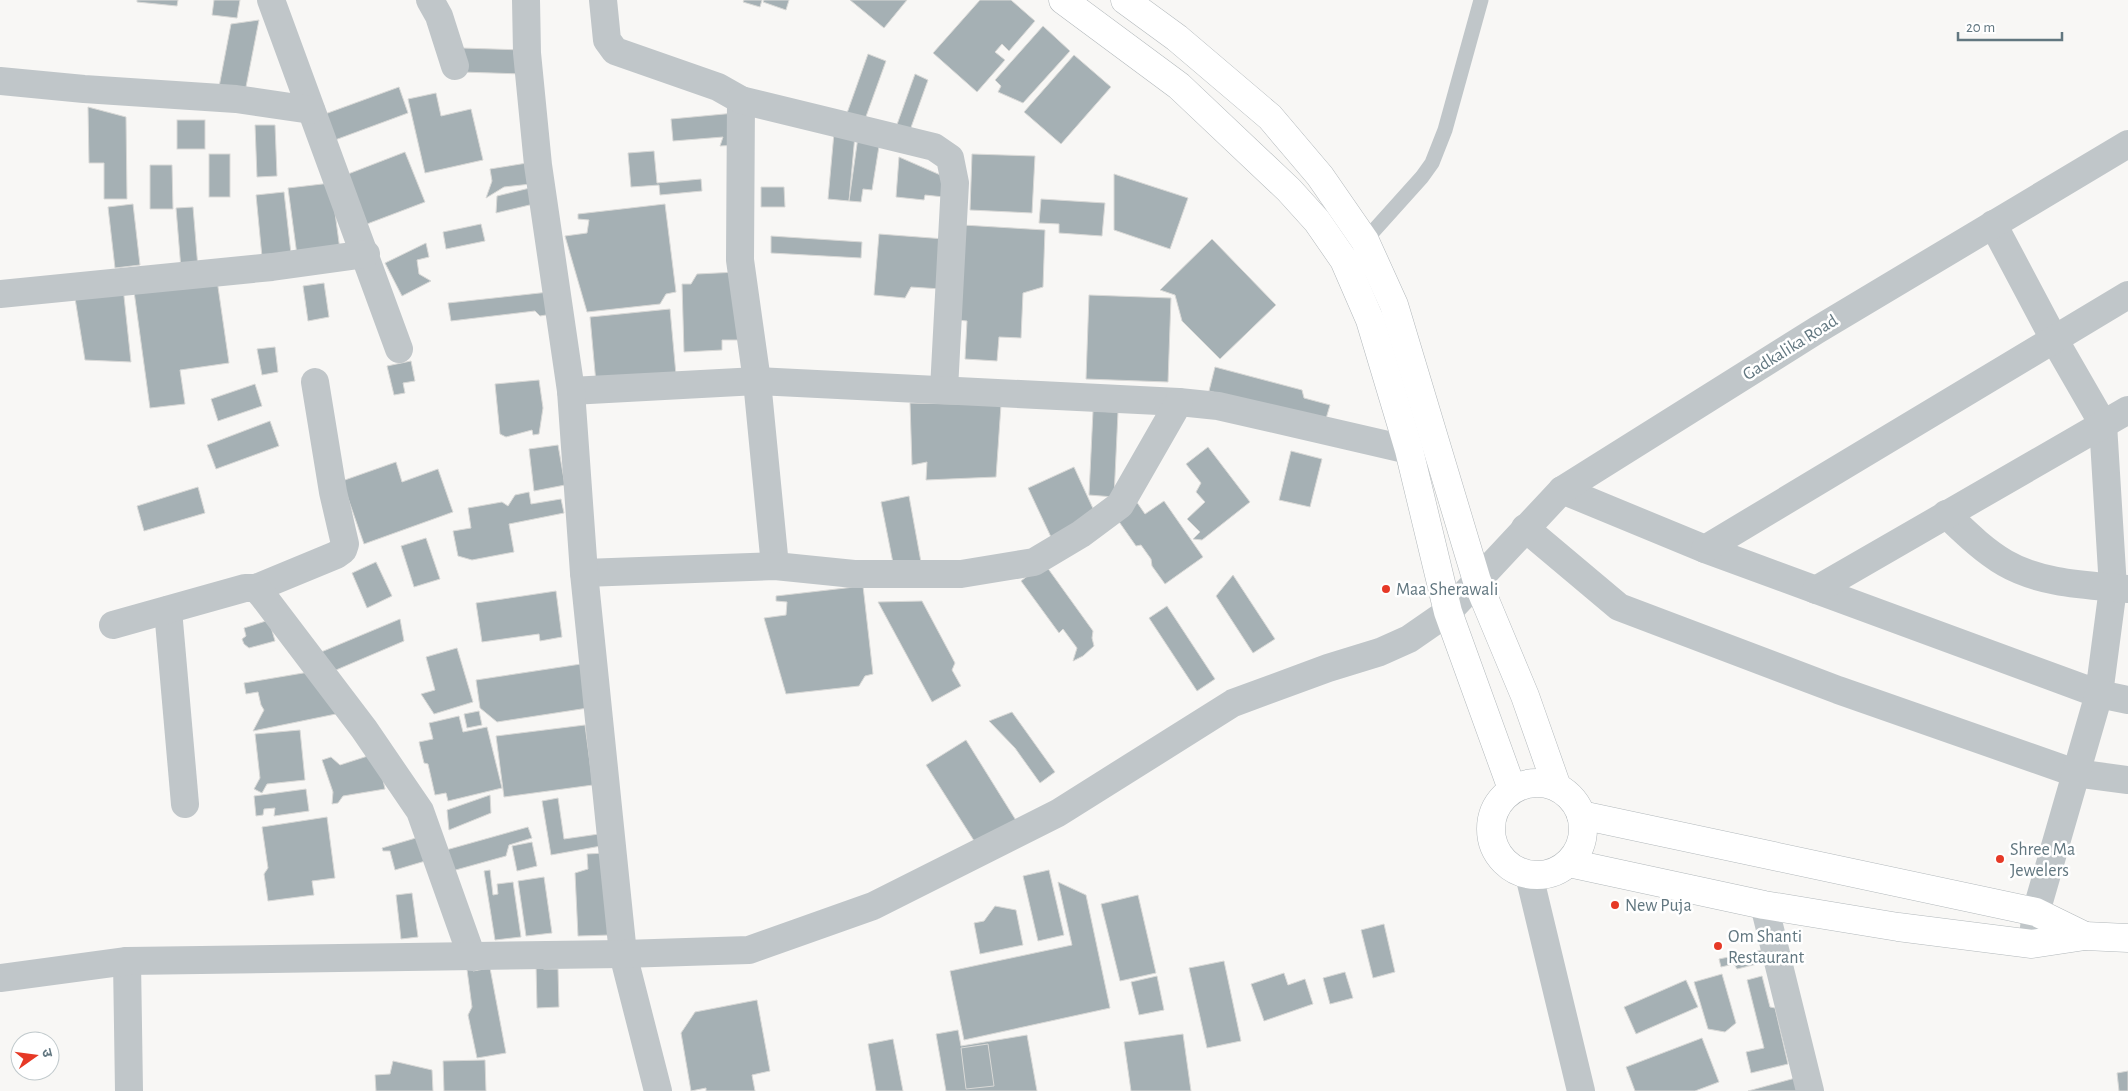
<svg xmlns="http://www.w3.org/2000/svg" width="2128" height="1091" font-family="'Alegreya Sans','Noto Sans Devanagari',sans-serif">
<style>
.building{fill:#a5b0b4;stroke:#d9d9d7}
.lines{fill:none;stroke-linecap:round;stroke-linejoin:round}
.primary-casing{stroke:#b2b8bb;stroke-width:29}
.service{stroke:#c0c6c9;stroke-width:15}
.minor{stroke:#c0c6c9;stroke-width:28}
.tertiary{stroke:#c0c6c9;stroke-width:28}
.primary{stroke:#fff;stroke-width:28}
.poi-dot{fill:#e63926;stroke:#fff;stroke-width:2}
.labels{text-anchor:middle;stroke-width:5;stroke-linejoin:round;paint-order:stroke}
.street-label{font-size:18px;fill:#627780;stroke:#fff}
.poi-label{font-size:18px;fill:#627780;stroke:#fff;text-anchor:start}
</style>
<rect width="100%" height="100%" fill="#f8f7f5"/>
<g class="building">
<polygon points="137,0 178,0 177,6 137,2"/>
<polygon points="214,0 240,0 237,18 212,15"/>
<polygon points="744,0 762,0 760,7 743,2"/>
<polygon points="764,0 789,0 786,10 763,2"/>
<polygon points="850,0 907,0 884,28"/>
<polygon points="980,0 1011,0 1035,21 1009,51 1002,44 995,52 1005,60 977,92 933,53"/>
<polygon points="259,20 245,92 219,87 231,24"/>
<polygon points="1043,26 1070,51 1023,103 998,92 1001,86 995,80"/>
<polygon points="462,48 523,50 522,74 461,72"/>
<polygon points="868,54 886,61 864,122 846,116"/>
<polygon points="1074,55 1111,87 1061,144 1024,112"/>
<polygon points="915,74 928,80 909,133 894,133"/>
<polygon points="399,87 408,113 335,140 325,114"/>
<polygon points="436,93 441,116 471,109 483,160 425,173 408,99"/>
<polygon points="88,107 126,117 127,199 104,199 104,163 89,163"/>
<polygon points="735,113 738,145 720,146 723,137 673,141 671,119"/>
<rect x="177" y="120" width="28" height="29"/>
<polygon points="255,125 275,125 277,176 257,177"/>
<polygon points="834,133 855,135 849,201 828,199"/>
<polygon points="858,137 880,140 872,190 863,189 861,202 849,201"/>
<polygon points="654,151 657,183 701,179 702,191 660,195 659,185 631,187 628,153"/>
<polygon points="405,152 425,202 367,224 348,174"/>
<rect x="209" y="154" width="21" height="43"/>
<polygon points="972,154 1035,156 1032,213 970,210"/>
<polygon points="899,157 945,177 944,197 925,195 924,200 896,197"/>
<polygon points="527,163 531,184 504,187 486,198 492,181 490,169"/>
<polygon points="150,165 172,165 173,209 150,209"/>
<polygon points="1114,174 1188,198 1170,249 1114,230"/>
<polygon points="331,183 340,250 297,255 288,188"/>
<polygon points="534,187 538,203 496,213 497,196"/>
<polygon points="761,187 784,187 785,207 761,207"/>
<polygon points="284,192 291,254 262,257 256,195"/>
<polygon points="1041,199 1105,203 1102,236 1059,233 1059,224 1039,223"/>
<polygon points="133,204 140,265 115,268 108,207"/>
<polygon points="665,204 676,292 666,294 660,304 587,312 565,236 587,233 589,220 578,219 578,214"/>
<polygon points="193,207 198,268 181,269 176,208"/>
<polygon points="481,224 485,241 446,249 443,232"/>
<polygon points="963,225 1045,230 1043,287 1023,293 1021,338 999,337 997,361 965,359 967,321 958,320"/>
<polygon points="879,234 945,239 941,289 911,287 905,298 874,295"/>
<polygon points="771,236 862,242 861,258 771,253"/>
<polygon points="1212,239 1276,305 1220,359 1182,321 1175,295 1160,290"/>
<polygon points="426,243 429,257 417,260 419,274 431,281 402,296 385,263"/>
<polygon points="737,272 740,340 722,340 722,350 684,352 682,284 691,284 697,274"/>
<polygon points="216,273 229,363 180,370 185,404 150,408 133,284"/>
<polygon points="324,283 329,317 308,321 303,286"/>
<polygon points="123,287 131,362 85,360 74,292"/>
<polygon points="549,292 552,314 540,316 535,311 451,321 448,303"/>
<polygon points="1089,295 1171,298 1168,382 1086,379"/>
<polygon points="670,309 676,375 596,383 590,317"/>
<polygon points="275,347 278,372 262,375 257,349"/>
<polygon points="411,361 415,381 403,383 405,393 394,395 387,366"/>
<polygon points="1215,367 1302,390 1304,398 1330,405 1325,422 1209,391"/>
<polygon points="539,380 543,408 539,434 533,435 532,430 506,437 500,434 495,384"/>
<polygon points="255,384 262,406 218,421 211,399"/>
<polygon points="910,403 1001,405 996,477 926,480 927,462 912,465"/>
<polygon points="1093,411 1118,412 1114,497 1089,495"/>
<polygon points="270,421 279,446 216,469 207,445"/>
<polygon points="558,445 565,485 534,491 529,449"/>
<polygon points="1208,447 1250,502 1202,540 1193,539 1200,532 1187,519 1205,502 1196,492 1201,483 1186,464"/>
<polygon points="1291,451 1322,459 1310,507 1279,500"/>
<polygon points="396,462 402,482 438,469 453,512 364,544 342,481"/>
<polygon points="1074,467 1096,515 1051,537 1028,488"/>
<polygon points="198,487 205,513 144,531 137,506"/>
<polygon points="529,492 531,504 561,499 564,513 509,524 514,552 472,560 458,556 453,531 471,528 468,508 502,502 508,506 515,495"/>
<polygon points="909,496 921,562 894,568 881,502"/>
<polygon points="1136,501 1145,514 1164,501 1203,557 1165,584 1152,566 1151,559 1141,545 1136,546 1115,516"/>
<polygon points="426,538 440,579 414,587 401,546"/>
<polygon points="376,562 392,596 367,608 352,573"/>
<polygon points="1044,563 1093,631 1092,638 1094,646 1083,656 1073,661 1077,648 1063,629 1059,633 1021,581"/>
<polygon points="1233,575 1275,639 1253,653 1216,596"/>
<polygon points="863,586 873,674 865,676 859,686 786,694 764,618 786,615 787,602 776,601 776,596"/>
<polygon points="556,591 562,637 540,641 539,634 482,642 476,603"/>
<polygon points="922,601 955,663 952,670 961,686 932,702 878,602"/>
<polygon points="1167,606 1215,679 1197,691 1149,618"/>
<polygon points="400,619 404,641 329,673 314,655"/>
<polygon points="269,620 275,641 249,648 244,644 242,639 246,636 244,628"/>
<polygon points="457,648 473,702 434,714 421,694 435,690 426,657"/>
<polygon points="581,664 588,708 497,722 480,708 476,680"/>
<polygon points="315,671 336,714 253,731 264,710 261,705 258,692 246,694 244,683"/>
<polygon points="479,711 482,725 467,728 464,714"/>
<polygon points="1012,712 1055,772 1040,783 1015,748 989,721"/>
<polygon points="459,716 463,732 487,727 502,788 448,801 446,793 435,795 428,764 424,763 419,742 433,739 429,723"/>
<polygon points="585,725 593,785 504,797 496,736"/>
<polygon points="300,730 305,780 267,784 262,793 254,789 260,778 255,734"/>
<polygon points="966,740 1017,822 978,847 926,765"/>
<polygon points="377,753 385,789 343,796 338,803 332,804 333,792 322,760 331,757 340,765"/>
<polygon points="306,789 309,811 274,816 275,808 264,809 263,815 256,816 254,796"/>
<polygon points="490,795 491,813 449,830 447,810"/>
<polygon points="558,798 564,839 599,834 601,846 551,855 542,801"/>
<polygon points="327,817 335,878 312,881 314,895 268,901 264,874 268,868 262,827"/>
<polygon points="528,827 532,838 509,845 506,856 452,871 446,850"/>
<polygon points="426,835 432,859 395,870 390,851 383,851 382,848"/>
<polygon points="532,842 537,866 517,871 512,846"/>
<polygon points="606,853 610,935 578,936 575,873 588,869 587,854"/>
<polygon points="490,870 493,895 498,894 497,884 513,882 521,937 495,940 484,871"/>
<polygon points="1049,870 1064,935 1038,941 1023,876"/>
<polygon points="544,877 552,933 526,936 518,881"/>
<polygon points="1058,882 1086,895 1110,1008 964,1040 950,971 1072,945"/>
<polygon points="412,893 418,937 401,939 396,895"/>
<polygon points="1138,895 1156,973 1120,981 1101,904"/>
<polygon points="995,906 1016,910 1023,945 980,954 974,923 984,921"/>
<polygon points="1384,924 1395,972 1373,978 1361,930"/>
<polygon points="1767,949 1769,961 1737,969 1734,964 1721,967 1719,959"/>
<polygon points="478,960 473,971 490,968 506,1053 477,1058 468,1015 472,1007 466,962"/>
<polygon points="1224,961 1241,1041 1207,1048 1189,968"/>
<polygon points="536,965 544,969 558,969 559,1007 537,1008"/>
<polygon points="1345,972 1353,998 1330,1004 1323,978"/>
<polygon points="1284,973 1288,985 1305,979 1313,1004 1264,1021 1251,984"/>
<polygon points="1722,974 1736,1023 1725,1032 1708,1029 1694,982"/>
<polygon points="1157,976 1164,1010 1139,1015 1131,982"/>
<polygon points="1762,976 1770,1007 1775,1008 1788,1064 1751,1073 1746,1052 1764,1048 1747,980"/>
<polygon points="1686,980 1698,1007 1636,1034 1624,1007"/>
<polygon points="757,1000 770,1071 752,1075 755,1091 706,1091 706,1088 691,1091 681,1033 695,1012"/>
<polygon points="958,1030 961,1046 1027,1035 1037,1091 946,1091 936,1034"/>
<polygon points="1183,1034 1191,1091 1131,1091 1124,1042"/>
<polygon points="1702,1038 1719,1082 1695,1091 1635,1091 1626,1067"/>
<polygon points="893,1039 903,1091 876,1091 868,1044"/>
<polygon points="988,1044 994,1086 966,1089 961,1048"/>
<polygon points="485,1060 486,1091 444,1091 443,1061"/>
<polygon points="393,1061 432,1070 433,1091 376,1091 375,1075 390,1074"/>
<polygon points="2128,1071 2128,1091 2119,1091 2117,1073"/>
<polygon points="1799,1077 1803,1091 1748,1091"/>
</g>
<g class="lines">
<g class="primary-casing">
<g id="primary">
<polyline points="1063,0 1179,86 1289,190 1317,221 1344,260 1370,320 1409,450 1448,612 1512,789"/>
<polyline points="1125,0 1177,38 1270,117 1320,176 1365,241 1394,305 1477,581 1525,696 1557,787"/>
<circle cx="1537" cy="829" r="46"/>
<polyline points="1581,815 2036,912 2085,936"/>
<polyline points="1569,863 1764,905 1898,927 2032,944 2085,936 2128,938"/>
</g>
</g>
<polyline class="service" points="1360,246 1422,177 1432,163 1445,130 1481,0"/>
<g class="minor">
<polyline points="271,0 399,349"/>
<polyline points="430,0 439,16 455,66"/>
<polyline points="603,0 607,40 615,51 718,87 741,100 740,260 757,381 775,566"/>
<polyline points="0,81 84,89 236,99 311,110"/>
<polyline points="741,100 934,147 950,158 955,183 944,389"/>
<polyline points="0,294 272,267 366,254"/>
<polyline points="571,391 757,381 1179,402 1218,406 1409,450"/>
<polyline points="1562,490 1705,549 2099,694 2113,588 2103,424 2054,339 1993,224"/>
<path d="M1946,514C1965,532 1983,550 2005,563C2041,584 2088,585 2128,589"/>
<polyline points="1525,528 1619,607 1838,690 2075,773 2128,780"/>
<polyline points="1705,549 2128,295"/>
<polyline points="584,573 775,566 854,574 961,574 1034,562 1081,534 1120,505 1179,402"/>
<polyline points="256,588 336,555 343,550 345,544 333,492 315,382"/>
<polyline points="1816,590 2128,410"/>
<polyline points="168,610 185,804"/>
<polyline points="113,625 245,588 256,588 263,596 364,729 420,811 472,957"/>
<polyline points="1764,905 1810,1091"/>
<polyline points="2032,944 2036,912 2099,694 2128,700"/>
<polyline points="127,961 129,1091"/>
</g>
<g class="tertiary">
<polyline points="526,0 527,53 538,165 571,391 584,573 623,954 658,1091"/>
<polyline points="1529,875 1581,1091"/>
<polyline points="0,978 127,961 623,954 749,950 873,906 1058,813 1233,703 1328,668 1380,652 1409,639 1448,612 1562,490 1817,330 2128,144"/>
</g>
<use href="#primary" class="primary"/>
</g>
<g class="poi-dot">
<circle cx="1386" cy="589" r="5"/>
<circle cx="2000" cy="859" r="5"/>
<circle cx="1615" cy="905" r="5"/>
<circle cx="1718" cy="946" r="5"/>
</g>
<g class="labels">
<g class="street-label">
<text transform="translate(1790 347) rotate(-32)" y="6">Gadkalika Road</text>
</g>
<g class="poi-label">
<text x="1396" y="595">Maa Sherawali</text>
<text x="2010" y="855">Shree Ma<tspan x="2010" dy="21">Jewelers</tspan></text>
<text x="1625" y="911">New Puja</text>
<text x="1728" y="942">Om Shanti<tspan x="1728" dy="21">Restaurant</tspan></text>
</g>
</g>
<g transform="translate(35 1056) rotate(76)"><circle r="24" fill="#ffffff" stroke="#c0c9cc"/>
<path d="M0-4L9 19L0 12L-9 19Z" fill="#e63926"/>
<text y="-8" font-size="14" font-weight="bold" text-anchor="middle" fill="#627780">उ</text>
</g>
<path d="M1958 32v8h104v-8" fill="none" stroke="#627780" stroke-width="2.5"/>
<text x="1966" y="32" font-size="15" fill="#627780" stroke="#ffffff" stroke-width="4" paint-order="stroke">20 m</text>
</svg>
